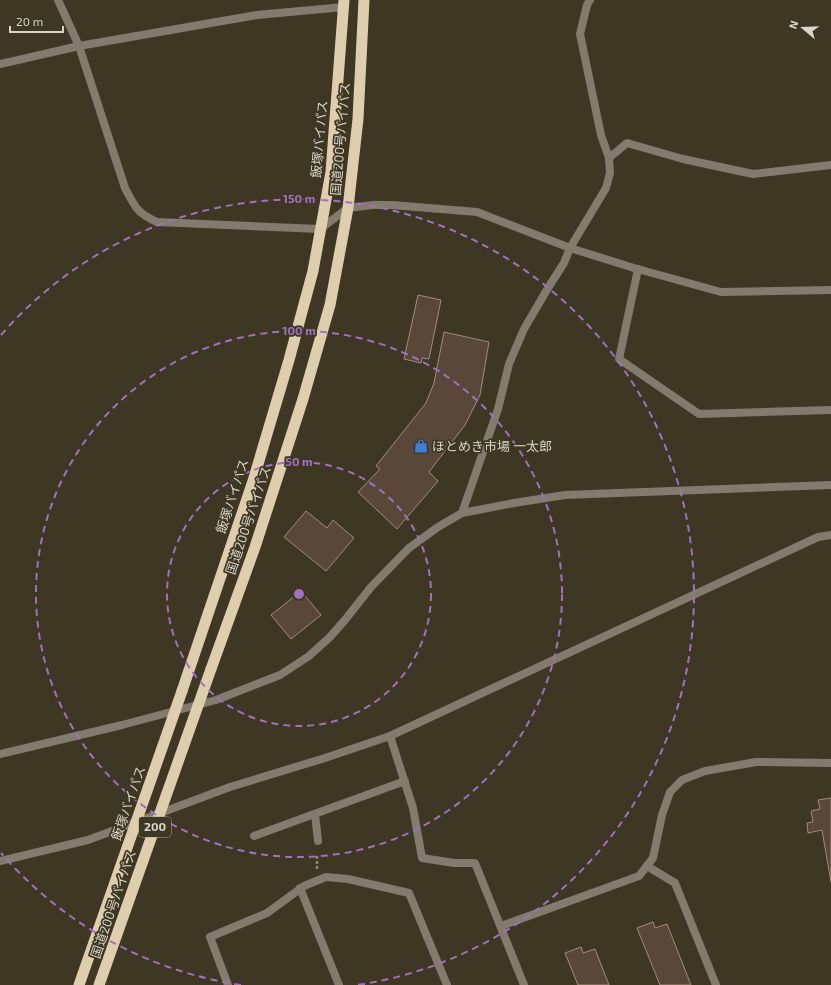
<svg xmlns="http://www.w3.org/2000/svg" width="831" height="985" font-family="'Exo 2','Noto Sans JP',sans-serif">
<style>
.building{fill:#594739;stroke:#a18d7d}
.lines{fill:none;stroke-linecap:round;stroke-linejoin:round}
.path{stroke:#8c8777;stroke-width:2.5;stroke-dasharray:3 2;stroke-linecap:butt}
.minor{stroke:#837c6e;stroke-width:8}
.trunk{stroke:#decead;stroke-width:11}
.trunk-bridge{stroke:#decead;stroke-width:11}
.ring{fill:none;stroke:#a170c3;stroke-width:2;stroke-dasharray:7 5}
.labels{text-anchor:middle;stroke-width:3.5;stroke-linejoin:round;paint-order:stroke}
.shield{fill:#3d3723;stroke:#aaa697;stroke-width:1}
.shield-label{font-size:12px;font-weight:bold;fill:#d9d5c9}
.street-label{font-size:13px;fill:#d9d5c9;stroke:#3d3723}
.poi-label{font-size:13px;fill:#d9d5c9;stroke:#3d3723;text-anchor:start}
.centre{fill:#a170c3;stroke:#3d3723;stroke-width:2}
.ring-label{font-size:12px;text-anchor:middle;font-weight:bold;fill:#a170c3;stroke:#3d3723;stroke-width:3.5;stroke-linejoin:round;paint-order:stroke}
</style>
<rect width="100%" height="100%" fill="#3d3723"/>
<g class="building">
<polygon points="418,295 441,300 429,359 422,358 421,363 404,359"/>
<polygon points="444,332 489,342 480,395 465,425 429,472 438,481 397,529 358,492 380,469 376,466 426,403 434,383"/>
<polygon points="306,511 327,528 333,520 354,538 326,571 284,537"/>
<polygon points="301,591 321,615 291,639 271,615"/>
<polygon points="831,798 831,882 822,830 808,833 807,823 813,822 811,811 820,809 818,800"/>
<polygon points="653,922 655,928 667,924 691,985 660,985 637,928"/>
<polygon points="581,947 583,953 595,949 609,985 578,985 565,953"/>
</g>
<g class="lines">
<polyline class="path" points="317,869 317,854"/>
<g class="minor">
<path d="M58,0L79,46L125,188C135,207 137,213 157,222L320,229L348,208L373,205H392L477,212L570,248L634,268L721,292L831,290"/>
<polyline points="0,64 79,46 257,15 344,7"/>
<polyline points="609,158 627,143 683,159 753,174 831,165"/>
<polyline points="638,269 619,359 699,414 831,410"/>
<polyline points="462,513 498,409 509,364 524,329 548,288 564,263 570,248 606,188 610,173 609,158 601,135 580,34 587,5 590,0"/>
<polyline points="390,736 413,808 422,858 454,863 475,863 524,985"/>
<polyline points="0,754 122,725 216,700 280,675 309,656 329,638 345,620 371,587 409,548 438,527 462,513 514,503 565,495 831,485"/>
<polyline points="315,814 318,841"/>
<polyline points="254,836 405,781"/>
<polyline points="0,861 88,840 230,787 325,758 390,736 818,537 831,535"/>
<polyline points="647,866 675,883 716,985"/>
<polyline points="300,888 339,985"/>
<polyline points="501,926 639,876 653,858 662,815 670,792 682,780 705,771 756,762 831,763"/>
<polyline points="228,985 210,937 267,913 304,886 326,877 348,879 409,893 447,985"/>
</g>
<g class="trunk">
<polyline points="211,669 255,547 303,399 330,305 348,208 358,119 364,0"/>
<polyline points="182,691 253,481 289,360 313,271 331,172 344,0"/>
</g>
<g class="trunk-bridge">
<polyline points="79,985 182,691"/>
<polyline points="99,985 211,669"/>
</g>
</g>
<g class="ring">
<circle cx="299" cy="594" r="132"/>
<circle cx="299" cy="594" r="263"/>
<path d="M241 985A395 395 0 0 1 1 853M1 335A395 395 0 1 1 357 985"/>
</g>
<defs>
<g id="shop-bare" transform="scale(1.08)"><path d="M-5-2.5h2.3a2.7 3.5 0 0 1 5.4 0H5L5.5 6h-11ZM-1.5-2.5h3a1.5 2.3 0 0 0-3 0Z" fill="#3f7fe0" stroke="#3d3723" stroke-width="2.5" paint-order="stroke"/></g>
</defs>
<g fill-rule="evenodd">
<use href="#shop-bare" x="421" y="446"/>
</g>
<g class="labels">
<rect class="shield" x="139" y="817" width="32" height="20" rx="3"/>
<g class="shield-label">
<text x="155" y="831">200</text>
</g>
<g class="street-label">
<text transform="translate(319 139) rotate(-85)" y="5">飯塚バイパス</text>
<text transform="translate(340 139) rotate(-85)" y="5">国道200号バイパス</text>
<text transform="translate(232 496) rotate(-72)" y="5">飯塚バイパス</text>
<text transform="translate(248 520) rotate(-71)" y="5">国道200号バイパス</text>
<text transform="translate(128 803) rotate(-71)" y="5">飯塚バイパス</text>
<text transform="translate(113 904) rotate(-71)" y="5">国道200号バイパス</text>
</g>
<g class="poi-label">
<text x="432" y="451">ほとめき市場 一太郎</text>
</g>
</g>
<circle cx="299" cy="594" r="6" class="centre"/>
<g class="ring-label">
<text x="299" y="203">150 m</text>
<text x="299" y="335">100 m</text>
<text x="299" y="466">50 m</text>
</g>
<g transform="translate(803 28) rotate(289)" stroke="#3d3723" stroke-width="3" paint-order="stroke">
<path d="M0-3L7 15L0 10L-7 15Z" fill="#d9d5c9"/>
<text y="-6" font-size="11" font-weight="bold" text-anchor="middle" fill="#d9d5c9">N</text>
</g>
<path d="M10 26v6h53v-6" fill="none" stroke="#d9d5c9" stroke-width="2"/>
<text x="16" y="26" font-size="12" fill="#d9d5c9" stroke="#3d3723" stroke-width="3" paint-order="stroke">20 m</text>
</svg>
